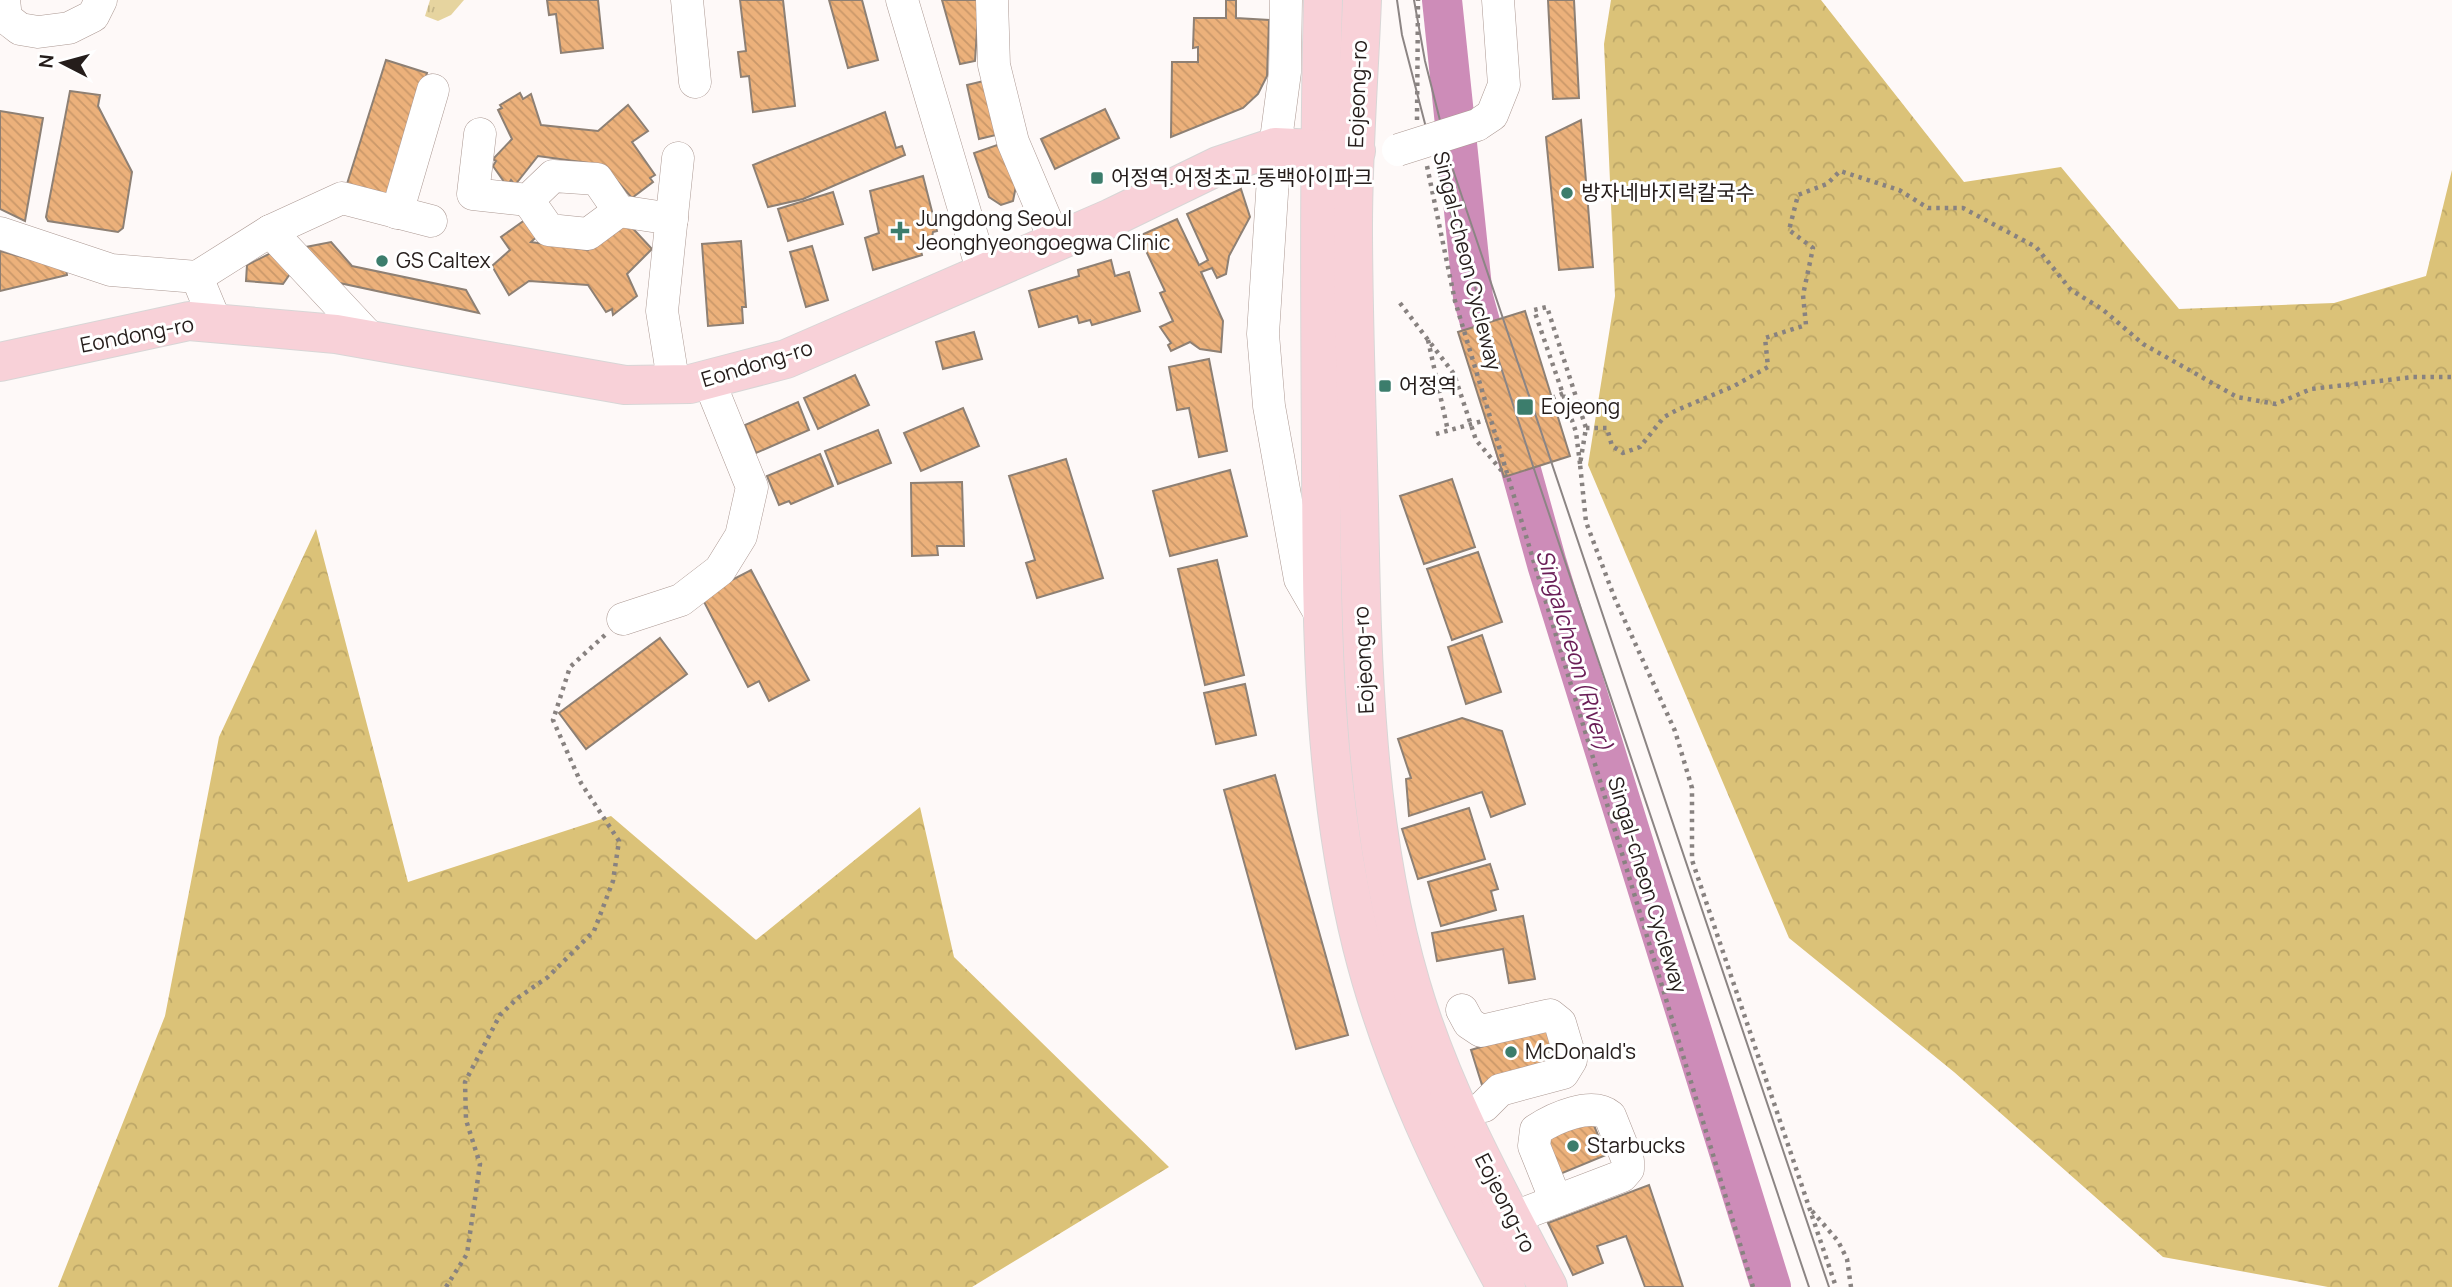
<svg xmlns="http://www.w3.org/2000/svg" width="2452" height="1287" font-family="Manrope,'Noto Sans KR',sans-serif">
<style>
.grass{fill:url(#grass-tufts)}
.forest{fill:url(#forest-crowns)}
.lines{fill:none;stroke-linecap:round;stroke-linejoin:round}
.river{stroke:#cd8cb8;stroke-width:40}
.building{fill:url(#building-back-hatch);stroke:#8e8074;stroke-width:2}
.minor-casing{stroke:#ac9993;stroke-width:33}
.major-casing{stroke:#d8d6d6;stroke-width:40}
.path{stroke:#888280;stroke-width:4.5;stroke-dasharray:3.5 5;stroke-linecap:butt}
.minor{stroke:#fff;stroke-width:32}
.major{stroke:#f8d1d8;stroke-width:38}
.tram{stroke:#8c8584;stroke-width:2}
.minor-bridge-casing{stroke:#ac9993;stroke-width:33;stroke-linecap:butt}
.path-bridge{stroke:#888280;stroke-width:4.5;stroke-dasharray:3.5 5;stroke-linecap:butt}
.minor-bridge{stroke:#fff;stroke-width:32}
.poi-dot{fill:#3c7d6c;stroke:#fff;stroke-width:2.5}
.labels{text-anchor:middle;stroke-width:6;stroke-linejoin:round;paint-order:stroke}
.street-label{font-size:21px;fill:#251d1b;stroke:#fff}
.poi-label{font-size:21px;fill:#251d1b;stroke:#fff;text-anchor:start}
.water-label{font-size:23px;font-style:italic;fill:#6a1e57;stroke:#fff}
</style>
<defs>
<pattern id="grass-tufts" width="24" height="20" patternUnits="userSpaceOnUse" patternTransform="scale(1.75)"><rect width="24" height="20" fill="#e6d49f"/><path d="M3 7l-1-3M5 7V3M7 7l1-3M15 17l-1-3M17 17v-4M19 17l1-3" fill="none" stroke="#c5b688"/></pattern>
<pattern id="forest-crowns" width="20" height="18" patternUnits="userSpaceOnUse" patternTransform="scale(1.75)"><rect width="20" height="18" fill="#dbc278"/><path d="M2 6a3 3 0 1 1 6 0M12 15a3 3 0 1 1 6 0" fill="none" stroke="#bca667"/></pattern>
<pattern id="building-back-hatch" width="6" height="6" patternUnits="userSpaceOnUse" patternTransform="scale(1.75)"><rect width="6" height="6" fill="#ecb17b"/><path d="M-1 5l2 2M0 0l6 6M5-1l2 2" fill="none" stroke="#ca986a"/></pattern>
</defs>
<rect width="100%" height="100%" fill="#fef9f8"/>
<polygon class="grass" points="430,0 464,0 451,15 438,21 425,16"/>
<g class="forest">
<polygon points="1611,0 1821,0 1964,182 2061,167 2179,309 2334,303 2426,276 2452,170 2452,1287 2328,1287 2163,1257 1954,1072 1789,938 1588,465 1615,296 1604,44"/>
<polygon points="316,529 408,882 611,816 756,940 920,807 954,957 1169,1167 972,1287 58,1287 165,1016 219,737"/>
</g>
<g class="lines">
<polyline class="river" points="1442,0 1473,297 1547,564 1771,1287"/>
</g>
<g class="building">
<polygon points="547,0 598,0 603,48 561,53 556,14 549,15"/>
<polygon points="740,0 783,0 795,106 753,112 749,76 741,77 738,52 746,51"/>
<polygon points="829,0 862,0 878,60 848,68"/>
<polygon points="942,0 979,0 975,61 960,64"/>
<polygon points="1226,0 1236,0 1236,18 1269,20 1267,76 1258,94 1243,108 1171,137 1172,62 1198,62 1198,47 1193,48 1194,18 1226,18"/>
<polygon points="1548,0 1574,0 1579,98 1553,99"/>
<polygon points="386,60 427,73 387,200 346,187"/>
<polygon points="988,80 1000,134 979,139 967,85"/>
<polygon points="70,91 100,95 98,106 132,172 123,228 118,232 48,221 46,217"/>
<polygon points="520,93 523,99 531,94 541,125 598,131 628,105 648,131 632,142 655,175 650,178 653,182 632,198 603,165 538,156 515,185 511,180 507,186 493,166 496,161 493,159 512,139 498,110 502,108 500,105"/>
<polygon points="1105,109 1119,138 1055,169 1041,139"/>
<polygon points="0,111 43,118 25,221 0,209"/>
<polygon points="885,112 896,148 902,146 905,155 803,199 768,207 753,165"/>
<polygon points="1581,120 1593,267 1559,270 1546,137"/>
<polygon points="1003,143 1016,186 1013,201 1001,205 989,197 974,153"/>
<polygon points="923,176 937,231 933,232 931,242 921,251 922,255 873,270 865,238 879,233 870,191"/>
<polygon points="1241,189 1250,217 1229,256 1226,274 1217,278 1212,268 1201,272 1223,321 1221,352 1200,349 1190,342 1171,351 1168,345 1171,343 1160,327 1173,321 1160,293 1165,291 1139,236 1177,219 1199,265 1208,260 1187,214"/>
<polygon points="833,192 843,224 788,241 778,209"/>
<polygon points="529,217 543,231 531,242 588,250 617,220 625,220 652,249 627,274 637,296 613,315 612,309 606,312 588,285 529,281 509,295 492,266 510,250 501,237"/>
<polygon points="741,241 746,307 742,307 743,323 708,326 702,244"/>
<polygon points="331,242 352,266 466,290 479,313 335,282 306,247"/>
<polygon points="812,246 828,300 806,307 790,252"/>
<polygon points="277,250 294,268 283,284 246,281 247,265"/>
<polygon points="0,251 66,269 67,275 0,291"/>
<polygon points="1111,260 1115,276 1129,272 1140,311 1092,325 1090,320 1079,323 1077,316 1039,327 1029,291 1079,276 1078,270"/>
<polygon points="1525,311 1570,456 1504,477 1458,332"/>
<polygon points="974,332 982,359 943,369 936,342"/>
<polygon points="1209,359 1227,451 1199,457 1189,408 1177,410 1169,367"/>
<polygon points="855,375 869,405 818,429 804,398"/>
<polygon points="798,402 809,430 756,453 745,425"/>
<polygon points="963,408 979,446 921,471 904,433"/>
<polygon points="878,430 891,463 838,484 825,451"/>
<polygon points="820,454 833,486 791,504 789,501 779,505 767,476"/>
<polygon points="1066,459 1103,578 1037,598 1026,563 1035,560 1009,476"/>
<polygon points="1230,470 1247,536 1170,556 1153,491"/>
<polygon points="1452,479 1475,547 1424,564 1400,496"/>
<polygon points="962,482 964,546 937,546 938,555 912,556 911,483"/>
<polygon points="1478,552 1502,622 1452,640 1427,569"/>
<polygon points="1217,560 1244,675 1205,685 1178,569"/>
<polygon points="751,570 809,680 769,701 759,681 748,687 701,596"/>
<polygon points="1482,635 1501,692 1466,704 1448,647"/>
<polygon points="660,638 687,674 586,749 559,713"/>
<polygon points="1245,684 1256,735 1216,744 1204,693"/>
<polygon points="1462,718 1502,731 1525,804 1491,817 1482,792 1409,816 1406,779 1411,778 1398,739"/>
<polygon points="1275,775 1348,1035 1296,1049 1224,790"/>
<polygon points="1469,808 1485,859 1418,879 1402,829"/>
<polygon points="1490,864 1498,889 1491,891 1496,910 1441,926 1428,882"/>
<polygon points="1523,916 1535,979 1509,983 1503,949 1437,961 1432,933"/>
<polygon points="1552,1025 1559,1048 1542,1054 1546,1064 1482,1085 1471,1050"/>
<polygon points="1591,1118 1606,1155 1560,1174 1545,1138"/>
<polygon points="1649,1185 1683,1287 1645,1287 1626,1236 1597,1246 1603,1263 1573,1275 1548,1223"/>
</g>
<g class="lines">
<g class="minor-casing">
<g id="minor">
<polyline points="4,0 6,18 20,29 38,32 69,28 93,16 101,0"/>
<polyline points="687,0 695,82"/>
<polyline points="902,0 983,273"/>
<polyline points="992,0 994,65 1013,142 1055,241"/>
<polyline points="1286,0 1285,72 1275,147 1263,334 1269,406 1300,579 1322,617"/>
<polyline points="1477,125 1492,115 1504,85 1498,0"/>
<polyline points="480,134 473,194 528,200 553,176 597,179 619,211 672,219"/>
<polyline points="528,200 549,230 588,234 619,211"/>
<polyline points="397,213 433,90"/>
<polyline points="270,231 372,340"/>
<polyline points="0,233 111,270 197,277 216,323"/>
<polyline points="197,277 270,231 342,198 431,221"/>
<polyline points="674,386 662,311 678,158"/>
<polyline points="623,619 681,600 720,570 741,536 752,487 709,381"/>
<polyline points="1462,1010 1469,1023 1481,1031 1550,1015 1560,1023 1571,1060 1563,1073 1500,1090 1484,1106"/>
<path d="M1512,1218L1622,1176L1628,1169V1161L1610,1116C1592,1101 1554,1118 1536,1130L1534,1146L1556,1201"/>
</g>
</g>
<g class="major-casing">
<g id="major">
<path d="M1323,0C1319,155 1320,310 1321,464C1322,630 1322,784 1362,946C1392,1066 1447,1179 1506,1287"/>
<path d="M1362,0C1359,75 1353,151 1353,226C1353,319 1357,412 1359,505C1362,665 1365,829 1411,985C1442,1091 1497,1190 1548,1287"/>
<polyline points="0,362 189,321 336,334 625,385 690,384 786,359 1111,218 1218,166 1275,147 1356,151"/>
</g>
</g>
<g class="path">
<polyline points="1417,120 1418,0"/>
<polyline points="1427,166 1455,301 1753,1287"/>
<polyline points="1400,303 1454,374 1476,440 1506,476"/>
<polyline points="1428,340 1448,431"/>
<polyline points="1552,398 1564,393"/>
<polyline points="1586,428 1607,428 1612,446 1623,453 1640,447 1664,417 1677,410 1734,386 1768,367 1765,338 1806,325 1803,295 1813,248 1789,230 1798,195 1827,184 1840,171 1899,190 1928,208 1963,208 2036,247 2071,290 2102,309 2143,344 2237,397 2276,404 2311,389 2413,377 2452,377"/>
<polyline points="1580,464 1576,432 1534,310 1547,307 1586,428 1580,464 1586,522 1615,599 1675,731 1692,788 1692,860 1836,1287"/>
<polyline points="1812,1211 1838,1241 1847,1259 1851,1287"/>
<polyline points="446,1287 467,1254 480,1164 466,1120 465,1082 500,1015 519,997 548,977 594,931 613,881 619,841 581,783 553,720 570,667 605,635"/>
</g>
<use href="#minor" class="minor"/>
<use href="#major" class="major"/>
<g class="tram">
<polyline points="1397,0 1402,35 1437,170 1532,463 1809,1287"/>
<polyline points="1414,0 1425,61 1451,164 1829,1287"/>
</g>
<g class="minor-bridge-casing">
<polyline id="minor-bridge" points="1398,150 1477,125"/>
</g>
<polyline class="path-bridge" points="1436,434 1486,420"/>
<use href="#minor-bridge" class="minor-bridge"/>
</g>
<g class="poi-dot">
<rect x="1090" y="171" width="14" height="14" rx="3.5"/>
<circle cx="1567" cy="193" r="7"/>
<path d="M896.5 220.5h7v7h7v7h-7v7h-7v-7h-7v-7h7z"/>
<circle cx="382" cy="261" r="7"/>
<rect x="1378" y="379" width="14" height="14" rx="3.5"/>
<rect x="1516" y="398" width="18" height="18" rx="3.5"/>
<circle cx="1511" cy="1052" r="7"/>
<circle cx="1573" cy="1146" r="7"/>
</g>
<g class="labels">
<g class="street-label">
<text transform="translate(1358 94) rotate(-88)" y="7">Eojeong-ro</text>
<text transform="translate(1467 261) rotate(76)" y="7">Singal-cheon Cycleway</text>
<text transform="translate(137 335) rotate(-11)" y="7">Eondong-ro</text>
<text transform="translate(757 364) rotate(-17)" y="7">Eondong-ro</text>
<text transform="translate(1364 660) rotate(-93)" y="7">Eojeong-ro</text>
<text transform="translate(1647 885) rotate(73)" y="7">Singal-cheon Cycleway</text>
<text transform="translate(1505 1203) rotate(63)" y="7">Eojeong-ro</text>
</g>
<g class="poi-label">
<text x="1111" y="185">어정역.어정초교.동백아이파크</text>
<text x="1581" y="200">방자네바지락칼국수</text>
<text x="916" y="226">Jungdong Seoul<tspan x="916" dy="24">Jeonghyeongoegwa Clinic</tspan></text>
<text x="396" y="268">GS Caltex</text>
<text x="1399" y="393">어정역</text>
<text x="1541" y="414">Eojeong</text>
<text x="1525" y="1059">McDonald's</text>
<text x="1587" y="1153">Starbucks</text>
</g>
<g class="water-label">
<text transform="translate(1574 650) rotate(73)" y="8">Singalcheon (River)</text>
</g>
</g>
<g transform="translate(63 63) rotate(276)" stroke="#ffffff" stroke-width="5" paint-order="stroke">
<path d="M0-5L12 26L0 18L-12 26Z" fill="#251d1b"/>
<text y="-10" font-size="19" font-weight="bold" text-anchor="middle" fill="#251d1b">N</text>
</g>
</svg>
